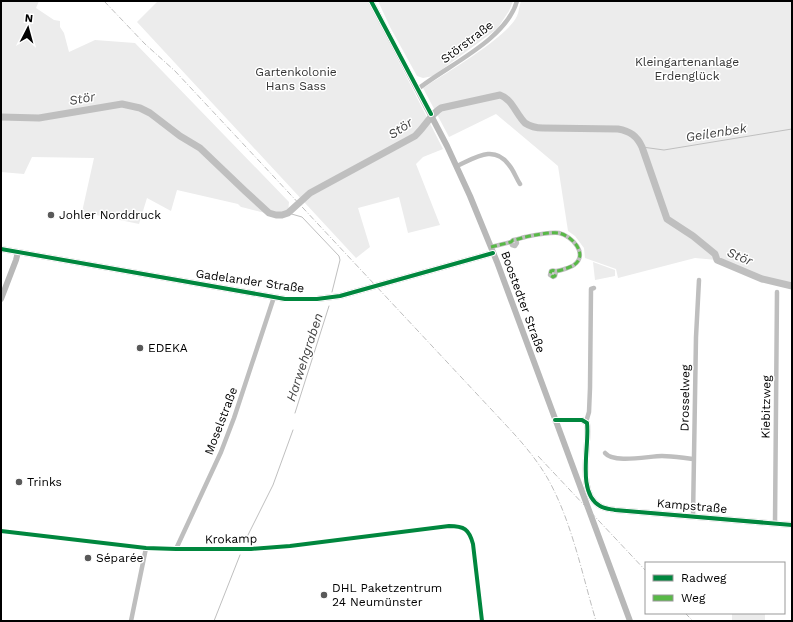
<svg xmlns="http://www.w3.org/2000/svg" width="793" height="622" font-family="'Work Sans',sans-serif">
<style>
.green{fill:#ececec}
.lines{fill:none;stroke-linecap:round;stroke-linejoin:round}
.stream{stroke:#bfbfbf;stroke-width:1}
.river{stroke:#bfbfbf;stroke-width:7}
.street{stroke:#bebebe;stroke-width:4.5}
.secondary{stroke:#b8b8b8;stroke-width:6}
.rail{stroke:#bebebe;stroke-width:1;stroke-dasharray:6 2 1 2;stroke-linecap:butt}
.quiet{stroke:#58b947;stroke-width:3;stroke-dasharray:6 3;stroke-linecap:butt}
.cycleway-casing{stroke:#fff;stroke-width:6}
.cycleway{stroke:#00873e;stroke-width:4}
.poi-dot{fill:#595959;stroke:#fff;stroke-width:1.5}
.labels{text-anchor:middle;stroke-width:3;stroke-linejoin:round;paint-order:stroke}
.street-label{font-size:12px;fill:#000;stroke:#fff}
.park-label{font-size:12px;fill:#333;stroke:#fff}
.poi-label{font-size:12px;fill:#000;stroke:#fff;text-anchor:start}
.water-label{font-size:13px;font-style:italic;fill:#444;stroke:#fff}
</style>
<rect width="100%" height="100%" fill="#fff"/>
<g class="green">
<path d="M1,1H39L36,8L54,20L60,21V27L64,33L69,52L95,40L135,43L289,202L288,213C275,218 255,210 241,207L238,204L177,190L171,211L147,198L139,224L82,212L94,158L32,157L24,174L1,172Z"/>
<polygon points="158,1 368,1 443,149 423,157 416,164 440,225 408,233 399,197 358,208 370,247 356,258 137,22"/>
<polygon points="378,1 513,1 509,11 497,29 433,76 423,78 417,76 390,27"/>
<path d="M521,1H792V286L762,279L717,260L695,258L618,278L616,269L585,258L584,248L575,236L568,231L558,166L496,114L449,137L423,88C444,74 508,37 517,16C519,12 519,6 521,1Z"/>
<polygon points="593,262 615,270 615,276 595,280"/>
<rect x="732" y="613" width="33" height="8"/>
</g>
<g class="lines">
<g class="stream">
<polyline points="642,147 664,150 792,129"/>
<polyline points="288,213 302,217 339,256 340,260 332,292"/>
<polyline points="295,413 329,306"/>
<polyline points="245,541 273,485 293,430"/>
<polyline points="214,621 240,555"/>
</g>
<path class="river" d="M1,117L39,118L122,104L140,108L150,113L180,136L200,148L245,191L269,213L276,215H282L288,213L310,193L415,136C425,127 430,115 441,108L500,95C512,99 516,114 525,123C531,127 537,128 543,128L618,129C630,131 637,136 642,147L667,219L693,236L715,254L717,260L762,279L792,286"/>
<g class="street">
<path d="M418,89C448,65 506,40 517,1"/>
<path d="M457,166C475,158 494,144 509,165C514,171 516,178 520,184"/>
<polyline points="511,242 512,245 515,246 517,243 516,240"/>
<path d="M491,247L511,242L513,240C517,240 521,238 525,237C535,235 549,232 559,233C572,236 589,254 574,265C571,267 560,271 556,271C555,271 553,270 551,271L550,275L553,277L555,276L556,272"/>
<polyline points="586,422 589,412 590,388 591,289 594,288"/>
<path d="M605,453C614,464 649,456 662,456C673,456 683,458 693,459"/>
<polyline points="693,517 696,337 699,280"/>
<polyline points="775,523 777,292"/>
<path d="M1,531L146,548L176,549H251L290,546L449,526C464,526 469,529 473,544L482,621"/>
<polyline points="176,549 221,452 234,418 274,297"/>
<polyline points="131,621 146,548"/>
</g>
<g class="secondary">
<polyline points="371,1 447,146 470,196 497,262 630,621"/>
<polyline points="1,249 285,299 317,299 340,296 493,253"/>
<polyline points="1,299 16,260 18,252"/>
<path d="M555,420H582L587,423C590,445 576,493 600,506C605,509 610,509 615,510L792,525"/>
</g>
<g class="rail">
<path d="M104,1L145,44L175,71L504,423C520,440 536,458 548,479C572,522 582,574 596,621"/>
<polyline points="538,456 646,571"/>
<polyline points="685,613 693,621"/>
</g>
<path class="quiet" d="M491,247L511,242L513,240C517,240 521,238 525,237C535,235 549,232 559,233C572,236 589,254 574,265C571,267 560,271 556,271C555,271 553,270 551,271L550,275L553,277L555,276L556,272"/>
<g class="cycleway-casing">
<g id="cycleway">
<polyline points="371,1 431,114"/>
<polyline points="1,249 285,299 317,299 340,296 493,253"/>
<path d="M555,420H582L587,423C590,445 576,493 600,506C605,509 610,509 615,510L792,525"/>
<path d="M1,531L146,548L176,549H251L290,546L449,526C464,526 469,529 473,544L482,621"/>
</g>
</g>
<use href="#cycleway" class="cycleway"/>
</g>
<g class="poi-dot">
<circle cx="51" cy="215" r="4"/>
<circle cx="140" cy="348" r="4"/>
<circle cx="19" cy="482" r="4"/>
<circle cx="88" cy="558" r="4"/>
<circle cx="324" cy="595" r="4"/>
</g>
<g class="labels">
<g class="street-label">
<text transform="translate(467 42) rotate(-37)" y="4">Störstraße</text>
<text transform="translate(250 281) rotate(8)" y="4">Gadelander Straße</text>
<text transform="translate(523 302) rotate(70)" y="4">Boostedter Straße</text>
<text transform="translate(685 398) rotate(-89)" y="4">Drosselweg</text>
<text transform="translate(766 407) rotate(-89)" y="4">Kiebitzweg</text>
<text transform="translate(221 421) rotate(-69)" y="4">Moselstraße</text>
<text transform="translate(692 506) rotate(5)" y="4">Kampstraße</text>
<text transform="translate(231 539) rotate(-1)" y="4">Krokamp</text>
</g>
<g class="park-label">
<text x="687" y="66">Kleingartenanlage<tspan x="687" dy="14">Erdenglück</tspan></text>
<text x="296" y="76">Gartenkolonie<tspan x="296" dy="14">Hans Sass</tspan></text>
</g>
<g class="poi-label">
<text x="59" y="219">Johler Norddruck</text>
<text x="148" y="352">EDEKA</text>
<text x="27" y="486">Trinks</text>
<text x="96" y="562">Séparée</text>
<text x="332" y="592">DHL Paketzentrum<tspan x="332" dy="14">24 Neumünster</tspan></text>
</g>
<g class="water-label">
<text transform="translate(82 98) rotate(-10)" y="5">Stör</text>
<text transform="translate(400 128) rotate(-34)" y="5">Stör</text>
<text transform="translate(716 132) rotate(-9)" y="5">Geilenbek</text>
<text transform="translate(740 256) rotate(23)" y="5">Stör</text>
<text transform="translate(304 357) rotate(-72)" y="5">Harwehgraben</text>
</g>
</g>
<rect width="793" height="622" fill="none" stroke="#000000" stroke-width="4"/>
<rect x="645" y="562" width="140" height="52" fill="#ffffff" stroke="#999999"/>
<rect x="653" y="575" width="20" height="6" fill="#00873e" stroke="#999999"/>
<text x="681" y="582" font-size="12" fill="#000000">Radweg</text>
<rect x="653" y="595" width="20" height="6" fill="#58b947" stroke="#999999"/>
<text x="681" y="602" font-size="12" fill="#000000">Weg</text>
<g transform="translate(28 28) rotate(6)" stroke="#ffffff" stroke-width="3" paint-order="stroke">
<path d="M0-3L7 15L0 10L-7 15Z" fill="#000000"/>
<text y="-6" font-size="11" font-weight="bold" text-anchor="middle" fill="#000000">N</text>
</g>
</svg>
